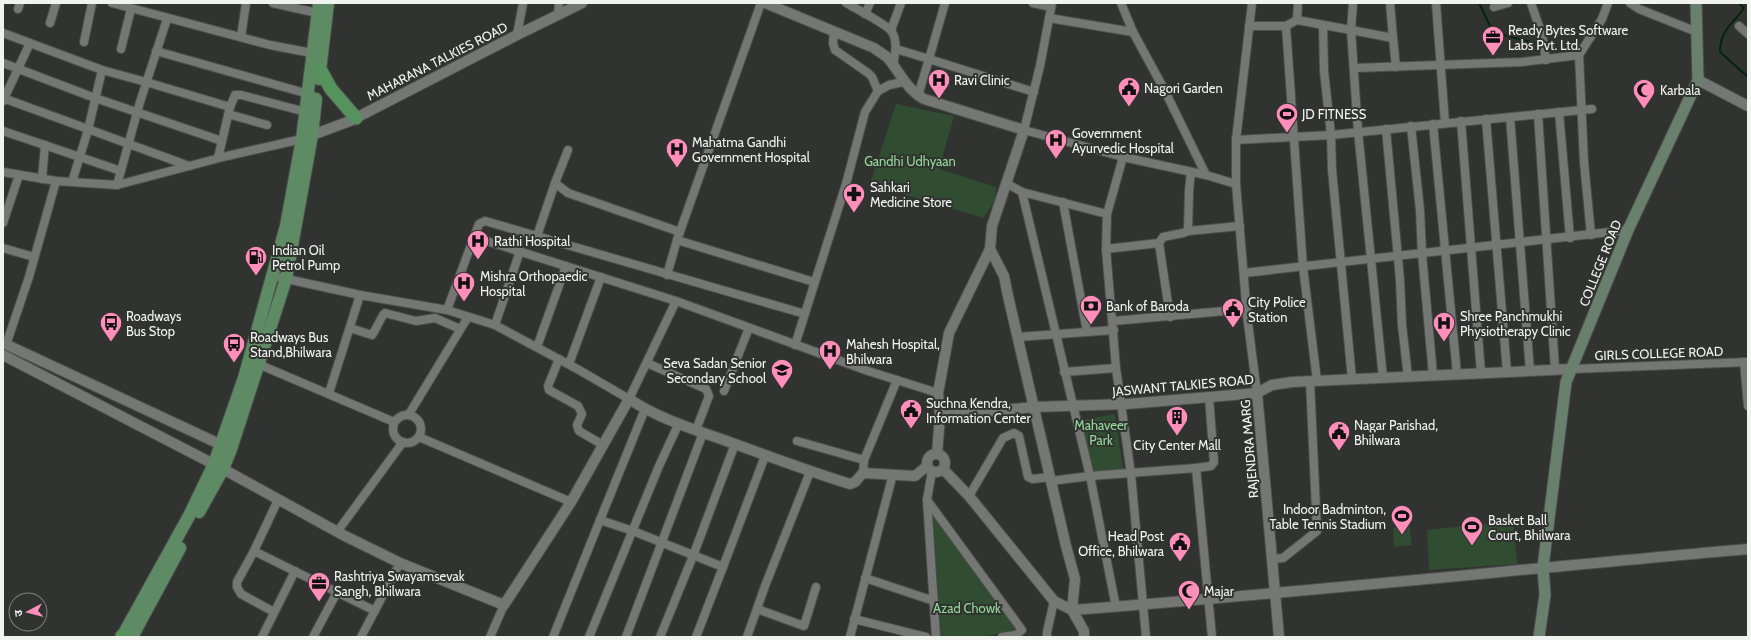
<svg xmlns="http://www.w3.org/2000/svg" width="1751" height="640" font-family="Cabin,'Noto Sans Devanagari',sans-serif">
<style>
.green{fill:#304d32}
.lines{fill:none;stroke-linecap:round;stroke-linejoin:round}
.stream{stroke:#022608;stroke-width:2}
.minor-casing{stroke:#4d4f4d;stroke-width:10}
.tertiary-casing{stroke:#4d4f4d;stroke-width:12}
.secondary-casing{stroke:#4d4f4d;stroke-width:13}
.primary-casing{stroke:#4d4f4d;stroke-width:14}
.trunk-casing{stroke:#4d4f4d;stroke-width:15}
.minor{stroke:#757775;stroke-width:8}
.tertiary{stroke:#757775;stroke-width:10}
.secondary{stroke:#69816c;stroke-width:11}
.primary{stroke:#5e8b63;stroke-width:12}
.trunk{stroke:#56925d;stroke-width:13}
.labels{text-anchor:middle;stroke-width:4;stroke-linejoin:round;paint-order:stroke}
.poi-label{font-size:13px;fill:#f1f3f1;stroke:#313331;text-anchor:start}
.street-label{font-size:13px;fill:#f1f3f1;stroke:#313331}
.park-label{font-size:13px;fill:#93d999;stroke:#313331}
</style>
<rect width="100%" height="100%" fill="#313331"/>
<g class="green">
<polygon points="896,104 954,116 939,169 996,187 995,201 983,218 870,184"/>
<polygon points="1115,414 1123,470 1093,471 1082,420"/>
<polygon points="933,515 1019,630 981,637 941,637"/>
<polygon points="1513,521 1517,564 1429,570 1427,530"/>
<polygon points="1409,523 1412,545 1394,547 1393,528"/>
</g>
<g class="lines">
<g class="stream">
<polyline points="1479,3 1493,32 1541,45"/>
<path d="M1739,3L1744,8C1732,25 1720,30 1720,52L1748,77"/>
<polyline points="1547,47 1556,49 1558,55"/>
</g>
<g class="minor-casing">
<g id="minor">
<polyline points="112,3 270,45 317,54"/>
<polyline points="273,3 317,13"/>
<path d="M846,3C855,8 888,25 892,32C898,42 895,54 893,66"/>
<polyline points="1033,3 1051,7"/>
<polyline points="1052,3 1040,66 1024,130 1123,157 1206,175 1236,184"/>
<polyline points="1121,3 1133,32 1165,91 1206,175"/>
<polyline points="1252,3 1236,140 1236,184 1247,315 1257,393"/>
<polyline points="1353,3 1351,30 1393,38 1390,3"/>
<polyline points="1436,3 1445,123"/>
<polyline points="1531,3 1542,35 1546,60"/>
<polyline points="1630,3 1639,9 1697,32"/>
<polyline points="1494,7 1508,3"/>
<polyline points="18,9 20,3"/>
<polyline points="558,14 559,3"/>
<polyline points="865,14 870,3"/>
<polyline points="1049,18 1133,32"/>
<polyline points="1297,20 1298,3"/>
<polyline points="50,23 56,3"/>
<polyline points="1249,26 1286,26"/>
<polyline points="1323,26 1324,71 1331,135 1332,170 1352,379"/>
<polyline points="1739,26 1748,34"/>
<polyline points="891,30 901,3"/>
<polyline points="834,31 833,43 835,50 868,73 872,77 878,91"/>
<polyline points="3,33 102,70 146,82 230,107"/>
<polyline points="517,35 523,3"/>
<polyline points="241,37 246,3"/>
<polyline points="1393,38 1396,67"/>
<polyline points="84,42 92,3"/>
<polyline points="121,49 131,9"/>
<polyline points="896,49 929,59 945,3"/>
<polyline points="156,51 312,95"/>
<polyline points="3,63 95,98 222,141"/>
<polyline points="1355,68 1522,62 1579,55"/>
<polyline points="918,96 929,59 1034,92"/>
<polyline points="3,98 189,166"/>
<polyline points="3,101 30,43"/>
<polyline points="1559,112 1570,238"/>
<polyline points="228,114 267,125"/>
<polyline points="1538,114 1555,369"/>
<polyline points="1510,117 1530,371"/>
<polyline points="1486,119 1507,372"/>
<polyline points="1461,121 1481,373"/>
<polyline points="1433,124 1457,374"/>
<polyline points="1411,126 1420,210 1422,254 1433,375"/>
<polyline points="1386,129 1400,280 1402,325 1408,377"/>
<polyline points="3,131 121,171"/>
<polyline points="1236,140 1331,135 1592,109"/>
<polyline points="568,150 555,183 568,193 680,232"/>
<polyline points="1123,157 1107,214 1106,249 1116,368 1131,474 1146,637"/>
<polyline points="218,158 230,107 235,95 241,95 310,113"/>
<polyline points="3,172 56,181 117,185 227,156 302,139"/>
<polyline points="42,179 45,145"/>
<polyline points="72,182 88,130 102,70"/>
<polyline points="1006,183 1022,192 1090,476 1116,607"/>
<polyline points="117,185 140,102 167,19"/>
<polyline points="1022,192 1107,214"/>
<polyline points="1063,202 1087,332"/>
<polyline points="3,223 19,175"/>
<polyline points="1188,231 1240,226"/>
<polyline points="1591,235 1584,162 1579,55 1602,19 1608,3"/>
<polyline points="537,236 555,183"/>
<polyline points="474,237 479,224 485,221 805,314"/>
<polyline points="677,240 814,282"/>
<polyline points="1159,243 1170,317"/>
<polyline points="3,248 34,257"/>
<polyline points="1106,249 1159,243 1163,237 1183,233 1188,231 1189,191 1191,172"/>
<polyline points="1244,273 1628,230"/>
<polyline points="667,275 677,240 761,3"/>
<polyline points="273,276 360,295 447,310 495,325 579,370 629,399 676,301"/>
<polyline points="447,310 474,237 676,301 868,371 938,393"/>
<polyline points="1113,321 1247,309"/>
<polyline points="495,325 520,251"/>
<polyline points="350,328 372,335 374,332 383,315 385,313 416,321 435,318 460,329"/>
<polyline points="1018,337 1114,330"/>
<polyline points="6,345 29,277 56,181"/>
<polyline points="795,345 846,184 865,112 878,91 889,85 903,82"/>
<polyline points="537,347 566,266"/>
<polyline points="559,359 548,386 549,390 578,406 582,414 577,425 579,431 603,445"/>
<polyline points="1744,362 1748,406"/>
<polyline points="647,363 706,389 709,396 696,430"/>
<polyline points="258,364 394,422"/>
<polyline points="569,364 601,277"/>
<polyline points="1572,369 1748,362"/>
<polyline points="1064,372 1116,368"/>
<polyline points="1317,381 1303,267 1286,26 1297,20 1351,30 1358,131 1383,378"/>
<polyline points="724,391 749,328"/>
<polyline points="329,393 360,295"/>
<polyline points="409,414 468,317"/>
<circle cx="407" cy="429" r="14"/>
<polyline points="419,437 571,502"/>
<polyline points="797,441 864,460"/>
<polyline points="1196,468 1211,466 1214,462 1209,397"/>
<polyline points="932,471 927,500 936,637"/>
<polyline points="863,473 864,460 897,380"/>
<polyline points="1051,481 1090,476 1196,468 1212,637"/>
<polyline points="969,496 1003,438 1014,433 1019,436 1028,477 1033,479 1050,477"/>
<polyline points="927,500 1022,630 1016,635 1002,637"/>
<polyline points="600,520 645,409"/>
<polyline points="337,532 403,442"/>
<polyline points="254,551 375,611"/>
<polyline points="1272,559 1283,558 1317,531 1310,381"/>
<polyline points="723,567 765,456"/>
<polyline points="865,578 934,601"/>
<polyline points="757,609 804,626 816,587"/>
<polyline points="274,612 241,594 237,587 237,582 254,551 278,500"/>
<polyline points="854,619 926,637"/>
<polyline points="262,637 295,571"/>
<polyline points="313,637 336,594"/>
<polyline points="361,637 400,563"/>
<polyline points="490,637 504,605"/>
<polyline points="553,637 600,520 633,531 723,567 696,637"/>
<polyline points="589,637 659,466 679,423"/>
<polyline points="626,637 703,433"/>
<polyline points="660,637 693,556 735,444"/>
<polyline points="747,637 765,586 810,472"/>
<polyline points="850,637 893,474"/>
<polyline points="1047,637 1047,632 1054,601"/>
</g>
</g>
<g class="tertiary-casing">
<g id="tertiary">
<path d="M765,3L874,48C878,51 883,54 887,57C900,72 906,89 924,99L1024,130L992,226L990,249L949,333L938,393L940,416L937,454"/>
<polyline points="1698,80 1748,106"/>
<polyline points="307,137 350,121 517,35 582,3"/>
<polyline points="990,249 1004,276 1008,296 1066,546 1075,579 1072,610"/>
<polyline points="3,343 228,448"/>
<path d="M3,355L223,469L345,536L400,563L504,605L571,502L629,399C661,420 699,431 735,444C773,458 811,472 850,484L855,482L863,473L915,476L927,466"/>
<polyline points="1257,393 1279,637"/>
<polyline points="940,416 1034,407 1127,404 1257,393 1272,385 1292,382 1572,369"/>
<circle cx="936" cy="463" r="9"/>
<polyline points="943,469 969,496 1054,601 1072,610 1084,631 1084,637"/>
<path d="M1072,610C1297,593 1522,569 1748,549"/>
</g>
</g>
<g class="secondary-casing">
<polyline id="secondary" points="1539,637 1545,595 1543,567 1566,382 1628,230 1698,80 1696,3"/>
</g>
<g class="primary-casing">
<g id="primary">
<polyline points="319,79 328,3"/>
<polyline points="199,512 223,469 231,449 286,279 312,135 316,99"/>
<polyline points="122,637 189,516 214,464 244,378 286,226 302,139 319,3"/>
<polyline points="132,637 180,548"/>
</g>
</g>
<g class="trunk-casing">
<g id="trunk">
<polyline points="320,69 331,89 356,118"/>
<polyline points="122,636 124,637"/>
</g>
</g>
<use href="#minor" class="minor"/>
<use href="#tertiary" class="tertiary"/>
<use href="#secondary" class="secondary"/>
<use href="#primary" class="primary"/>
<use href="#trunk" class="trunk"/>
</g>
<defs>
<g id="office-pin" transform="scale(1.15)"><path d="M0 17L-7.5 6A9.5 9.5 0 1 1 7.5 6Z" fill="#ff8eba" stroke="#313331"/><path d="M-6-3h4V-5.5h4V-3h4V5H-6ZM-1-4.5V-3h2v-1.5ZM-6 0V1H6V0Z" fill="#111"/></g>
<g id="hospital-pin" transform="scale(1.15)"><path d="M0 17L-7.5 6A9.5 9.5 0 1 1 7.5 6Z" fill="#ff8eba" stroke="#313331"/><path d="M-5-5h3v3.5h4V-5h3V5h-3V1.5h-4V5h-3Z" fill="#111"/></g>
<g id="civic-pin" transform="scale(1.15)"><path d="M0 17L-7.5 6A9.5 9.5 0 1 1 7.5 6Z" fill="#ff8eba" stroke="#313331"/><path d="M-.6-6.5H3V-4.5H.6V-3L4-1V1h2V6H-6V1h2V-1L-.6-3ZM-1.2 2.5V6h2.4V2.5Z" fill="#111"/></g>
<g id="mosque-pin" transform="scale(1.15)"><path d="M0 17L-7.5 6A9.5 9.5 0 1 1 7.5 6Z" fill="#ff8eba" stroke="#313331"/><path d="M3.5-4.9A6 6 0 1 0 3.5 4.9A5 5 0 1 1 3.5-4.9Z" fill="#111"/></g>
<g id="stadium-pin" transform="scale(1.15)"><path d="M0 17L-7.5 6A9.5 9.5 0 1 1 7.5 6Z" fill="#ff8eba" stroke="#313331"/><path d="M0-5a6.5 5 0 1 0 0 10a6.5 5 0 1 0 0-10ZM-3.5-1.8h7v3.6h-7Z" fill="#111"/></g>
<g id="pharmacy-pin" transform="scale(1.15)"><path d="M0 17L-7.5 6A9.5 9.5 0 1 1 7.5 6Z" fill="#ff8eba" stroke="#313331"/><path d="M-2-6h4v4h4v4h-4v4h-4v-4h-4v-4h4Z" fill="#111"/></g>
<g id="fuel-pin" transform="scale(1.15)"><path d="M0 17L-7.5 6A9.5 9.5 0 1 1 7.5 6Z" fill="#ff8eba" stroke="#313331"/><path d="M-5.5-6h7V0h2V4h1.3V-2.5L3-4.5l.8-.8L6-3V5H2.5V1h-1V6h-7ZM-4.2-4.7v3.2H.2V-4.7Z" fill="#111"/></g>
<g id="bank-pin" transform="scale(1.15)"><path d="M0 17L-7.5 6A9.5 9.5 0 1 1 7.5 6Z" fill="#ff8eba" stroke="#313331"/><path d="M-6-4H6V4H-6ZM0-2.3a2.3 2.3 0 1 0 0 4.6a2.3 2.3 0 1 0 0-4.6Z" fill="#111"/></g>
<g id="bus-pin" transform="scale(1.15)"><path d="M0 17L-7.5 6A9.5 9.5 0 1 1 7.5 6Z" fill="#ff8eba" stroke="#313331"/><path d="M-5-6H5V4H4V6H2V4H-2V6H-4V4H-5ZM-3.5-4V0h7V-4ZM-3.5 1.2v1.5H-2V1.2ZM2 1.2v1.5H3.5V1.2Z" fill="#111"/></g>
<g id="school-pin" transform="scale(1.15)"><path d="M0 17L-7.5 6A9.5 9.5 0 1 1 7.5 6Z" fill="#ff8eba" stroke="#313331"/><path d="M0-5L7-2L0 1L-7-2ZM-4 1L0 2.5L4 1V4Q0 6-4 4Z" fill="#111"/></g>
<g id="building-pin" transform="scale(1.15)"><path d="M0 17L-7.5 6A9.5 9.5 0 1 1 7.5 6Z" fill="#ff8eba" stroke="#313331"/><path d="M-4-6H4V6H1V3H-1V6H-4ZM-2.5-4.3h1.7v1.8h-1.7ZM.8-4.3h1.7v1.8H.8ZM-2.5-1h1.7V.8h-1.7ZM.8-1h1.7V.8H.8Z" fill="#111"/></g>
</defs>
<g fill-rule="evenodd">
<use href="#office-pin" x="1493" y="37"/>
<use href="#hospital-pin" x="939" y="80"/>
<use href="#civic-pin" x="1129" y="88"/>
<use href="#mosque-pin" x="1644" y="90"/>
<use href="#stadium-pin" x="1287" y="114"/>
<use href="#hospital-pin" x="1056" y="140"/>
<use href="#hospital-pin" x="677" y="149"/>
<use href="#pharmacy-pin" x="854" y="194"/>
<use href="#hospital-pin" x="478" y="241"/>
<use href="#fuel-pin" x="256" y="257"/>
<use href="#hospital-pin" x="464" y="283"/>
<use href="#bank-pin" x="1091" y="306"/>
<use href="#civic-pin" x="1233" y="309"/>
<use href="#bus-pin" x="111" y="323"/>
<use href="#hospital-pin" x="1444" y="323"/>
<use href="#bus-pin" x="234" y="344"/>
<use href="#hospital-pin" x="830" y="351"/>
<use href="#school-pin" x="782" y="370"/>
<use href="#civic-pin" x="911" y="410"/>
<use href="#building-pin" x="1177" y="417"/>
<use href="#civic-pin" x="1339" y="432"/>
<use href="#stadium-pin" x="1402" y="516"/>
<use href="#stadium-pin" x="1472" y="527"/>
<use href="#civic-pin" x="1180" y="543"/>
<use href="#office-pin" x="319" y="583"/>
<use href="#mosque-pin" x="1189" y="591"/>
</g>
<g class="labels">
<g class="poi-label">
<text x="1508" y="35">Ready Bytes Software<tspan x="1508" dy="15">Labs Pvt. Ltd.</tspan></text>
<text x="954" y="85">Ravi Clinic</text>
<text x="1144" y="93">Nagori Garden</text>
<text x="1660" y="95">Karbala</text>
<text x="1302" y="119">JD FITNESS</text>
<text x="1072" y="138">Government<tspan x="1072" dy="15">Ayurvedic Hospital</tspan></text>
<text x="692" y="147">Mahatma Gandhi<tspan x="692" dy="15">Government Hospital</tspan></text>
<text x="870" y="192">Sahkari<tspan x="870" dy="15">Medicine Store</tspan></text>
<text x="494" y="246">Rathi Hospital</text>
<text x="272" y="255">Indian Oil<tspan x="272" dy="15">Petrol Pump</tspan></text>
<text x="480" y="281">Mishra Orthopaedic<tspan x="480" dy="15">Hospital</tspan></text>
<text x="1248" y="307">City Police<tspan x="1248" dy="15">Station</tspan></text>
<text x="1106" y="311">Bank of Baroda</text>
<text x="126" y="321">Roadways<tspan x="126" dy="15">Bus Stop</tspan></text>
<text x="1460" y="321">Shree Panchmukhi<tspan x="1460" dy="15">Physiotherapy Clinic</tspan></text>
<text x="250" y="342">Roadways Bus<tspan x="250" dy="15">Stand,Bhilwara</tspan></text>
<text x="846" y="349">Mahesh Hospital,<tspan x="846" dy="15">Bhilwara</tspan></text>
<text x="766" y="368" text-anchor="end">Seva Sadan Senior<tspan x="766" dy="15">Secondary School</tspan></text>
<text x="926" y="408">Suchna Kendra,<tspan x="926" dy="15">Information Center</tspan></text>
<text x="1354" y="430">Nagar Parishad,<tspan x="1354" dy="15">Bhilwara</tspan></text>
<text x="1177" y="450" text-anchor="middle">City Center Mall</text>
<text x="1386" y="514" text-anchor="end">Indoor Badminton,<tspan x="1386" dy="15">Table Tennis Stadium</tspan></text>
<text x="1488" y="525">Basket Ball<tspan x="1488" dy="15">Court, Bhilwara</tspan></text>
<text x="1164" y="541" text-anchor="end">Head Post<tspan x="1164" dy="15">Office, Bhilwara</tspan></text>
<text x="334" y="581">Rashtriya Swayamsevak<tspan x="334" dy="15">Sangh, Bhilwara</tspan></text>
<text x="1204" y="596">Majar</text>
</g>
<g class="street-label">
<text transform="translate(437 61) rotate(-27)" y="5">MAHARANA TALKIES ROAD</text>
<text transform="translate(1600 263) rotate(-68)" y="5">COLLEGE ROAD</text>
<text transform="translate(1659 353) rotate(-2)" y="5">GIRLS COLLEGE ROAD</text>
<text transform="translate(1183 385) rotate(-5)" y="5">JASWANT TALKIES ROAD</text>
<text transform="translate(1249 449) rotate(-95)" y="5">RAJENDRA MARG</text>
</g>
<g class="park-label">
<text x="910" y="166">Gandhi Udhyaan</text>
<text x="1101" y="430">Mahaveer<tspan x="1101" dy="15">Park</tspan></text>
<text x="967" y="613">Azad Chowk</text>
</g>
</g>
<rect width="1751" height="640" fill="none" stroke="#f1f3f1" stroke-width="8"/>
<g transform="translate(28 612) rotate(263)"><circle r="19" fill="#313331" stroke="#7e807e"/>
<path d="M0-3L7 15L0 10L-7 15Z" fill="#ff8eba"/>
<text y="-6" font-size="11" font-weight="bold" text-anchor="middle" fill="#f1f3f1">उ</text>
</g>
</svg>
